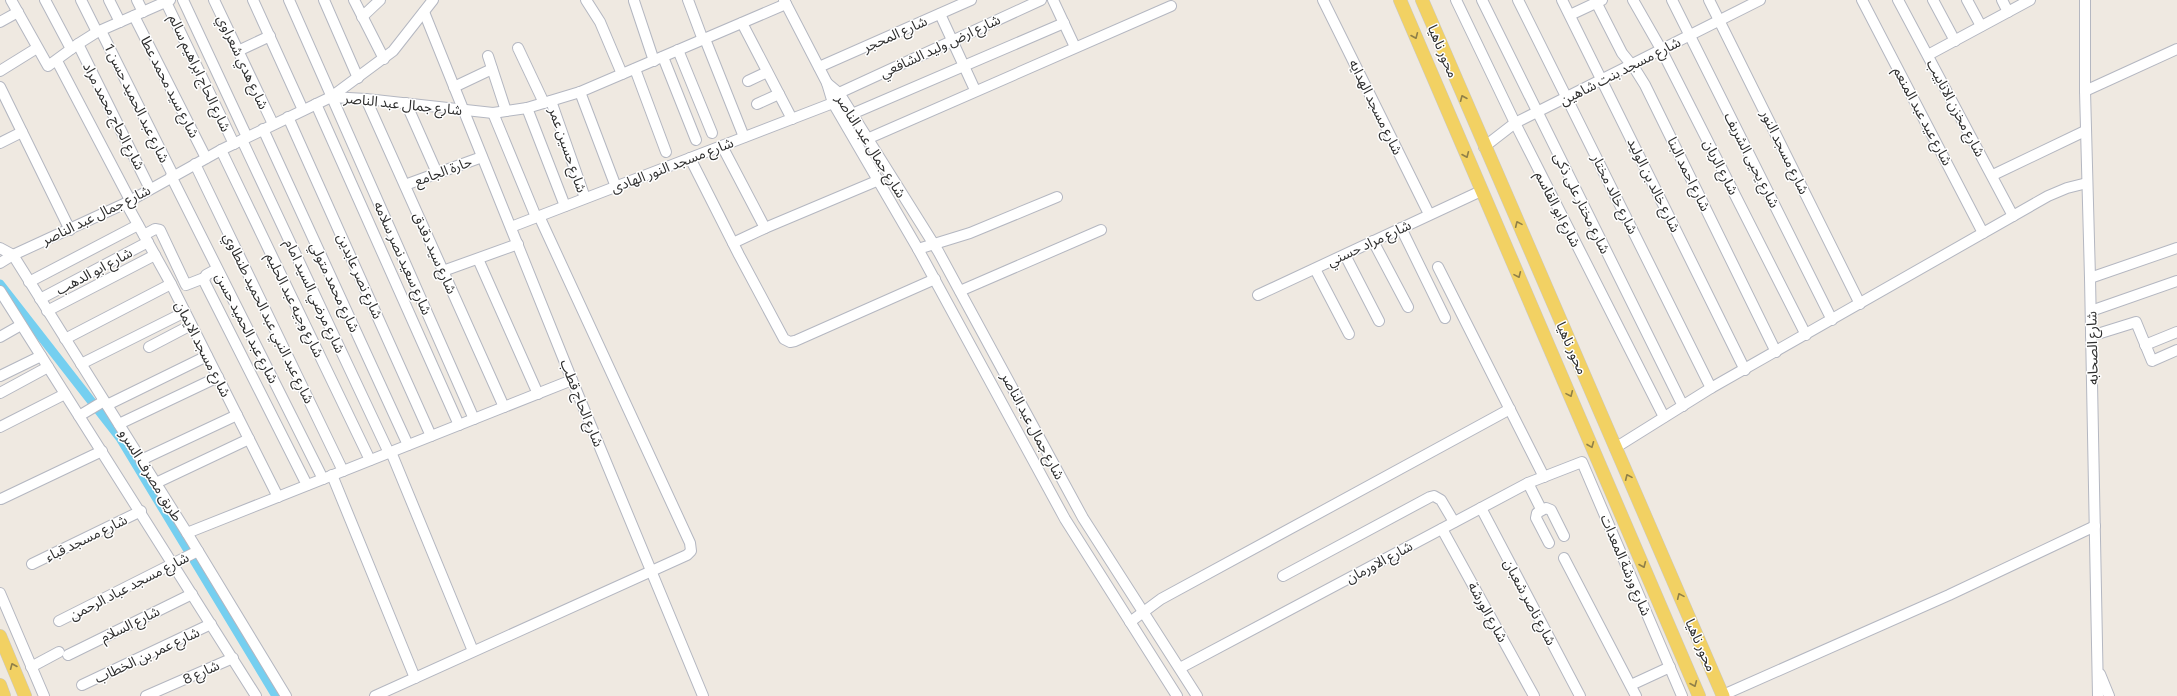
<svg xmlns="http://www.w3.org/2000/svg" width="2177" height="696" font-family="Commissioner,'Noto Sans Arabic',sans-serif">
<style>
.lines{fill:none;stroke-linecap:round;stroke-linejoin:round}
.canal{stroke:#75cff0;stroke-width:9}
.minor-casing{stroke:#b4b7c1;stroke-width:12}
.major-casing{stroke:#c9c9c9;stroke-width:14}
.minor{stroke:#fff;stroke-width:10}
.major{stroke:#f2d163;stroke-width:13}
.oneway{stroke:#908048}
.labels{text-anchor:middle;stroke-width:3;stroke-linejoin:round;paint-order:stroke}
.street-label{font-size:14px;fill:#2e2e2e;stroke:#fff}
</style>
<rect width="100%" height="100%" fill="#efe9e1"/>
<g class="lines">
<polyline class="canal" points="0,284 120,438 276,696"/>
<g class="minor-casing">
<g id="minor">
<polyline points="11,0 48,66 78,44 97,32 170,0"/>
<polyline points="45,0 71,49"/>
<polyline points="81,0 97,32"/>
<polyline points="109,0 120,22"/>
<polyline points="137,0 143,12"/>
<polyline points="165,0 234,144"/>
<polyline points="183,0 247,137"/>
<polyline points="214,0 273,124"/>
<polyline points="253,0 303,110"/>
<polyline points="289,0 474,419"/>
<polyline points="324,0 358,78"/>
<polyline points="354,0 384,59"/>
<polyline points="586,0 600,22 622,74"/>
<polyline points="688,0 703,40"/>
<polyline points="784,0 827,83 833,103 918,249 1065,519 1177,696"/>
<polyline points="1053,0 1075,47"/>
<polyline points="1323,0 1429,214"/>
<polyline points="1456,0 1515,123 1664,417"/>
<polyline points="1482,0 1683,406"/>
<polyline points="1518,0 1711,388"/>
<polyline points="1562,0 1745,370"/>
<polyline points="1595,0 1622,53 1635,69 1645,85 1776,352"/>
<polyline points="1633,0 1661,49 1806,335"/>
<polyline points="1672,0 1832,320"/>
<polyline points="1709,0 1860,304"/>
<polyline points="1862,0 1983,233"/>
<polyline points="1898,0 2013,216"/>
<polyline points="1933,0 1955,41"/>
<polyline points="1967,0 1981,26"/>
<polyline points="2002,0 2008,12"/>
<polyline points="2085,0 2085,91 2090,278 2098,696"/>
<polyline points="634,1 654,61"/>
<polyline points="424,12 572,380 703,696"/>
<polyline points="940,14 975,90"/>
<polyline points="1570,15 1602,0"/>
<polyline points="134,16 206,158"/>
<polyline points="362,17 380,0"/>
<polyline points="0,22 18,12"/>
<polyline points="742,23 792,119"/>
<polyline points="101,31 173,175"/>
<polyline points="705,39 744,137"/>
<polyline points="78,44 150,189"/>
<polyline points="518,48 544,103"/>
<polyline points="678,50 712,133"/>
<polyline points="238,51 270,36"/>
<polyline points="1928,55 2030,0"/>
<polyline points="488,56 506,111"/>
<polyline points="663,57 696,140"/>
<polyline points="57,61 130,200"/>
<polyline points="819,67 971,0"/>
<polyline points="635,69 666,152"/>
<polyline points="0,71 37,48"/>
<polyline points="748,81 767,72"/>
<polyline points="827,83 839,93 938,251 1083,518 1197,696"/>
<polyline points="0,87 70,230"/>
<polyline points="454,87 492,69"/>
<polyline points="2085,91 2177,49"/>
<polyline points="580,92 616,187"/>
<polyline points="839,93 1041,0"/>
<polyline points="331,97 393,51 433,0"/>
<polyline points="366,99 504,407"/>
<polyline points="551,101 585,198"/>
<polyline points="406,103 437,173"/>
<polyline points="316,104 459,425"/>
<polyline points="757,104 779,94"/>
<polyline points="527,108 565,206"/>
<polyline points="493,113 536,217"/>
<polyline points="852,114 1064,23"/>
<polyline points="288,117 431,436"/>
<polyline points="263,129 408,445"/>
<polyline points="867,139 1171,6"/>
<polyline points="242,140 389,453"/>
<polyline points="0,143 22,132"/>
<polyline points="722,146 765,228 879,180"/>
<polyline points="1484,147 1515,123 1760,0"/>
<polyline points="221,150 370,460"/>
<polyline points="690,158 739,255 784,339 790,342 795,341 935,279"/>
<polyline points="195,164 343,471"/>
<polyline points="1993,175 2085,131"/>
<polyline points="171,176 323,479"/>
<polyline points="405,185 482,157"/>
<polyline points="126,203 171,284 278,497"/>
<polyline points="511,227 833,103"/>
<polyline points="1401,228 1445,318"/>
<polyline points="144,235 155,229 160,230 186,285 204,278"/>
<polyline points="1373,241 1408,307"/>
<polyline points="733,243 765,228"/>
<polyline points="0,248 13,255"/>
<polyline points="918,249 970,233 1057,197"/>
<polyline points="13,255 187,533 286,696"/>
<polyline points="1345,255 1379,321"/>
<polyline points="478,259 538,394"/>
<polyline points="0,263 13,255 126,203 221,150 331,97 366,99 493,113 527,108 580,92 786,4"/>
<polyline points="1438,267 1544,477"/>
<polyline points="217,269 206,275 204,281 307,485"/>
<polyline points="1315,269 1349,334"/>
<polyline points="443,271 518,244"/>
<polyline points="2090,278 2177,248"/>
<polyline points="29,282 138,225"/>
<polyline points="0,291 256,696"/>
<polyline points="960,291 1101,230"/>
<polyline points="1258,295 1481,191"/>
<polyline points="40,299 148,242"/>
<polyline points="47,311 155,255"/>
<polyline points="2091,311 2177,281"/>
<polyline points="2091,336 2136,322 2152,361 2177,350"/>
<polyline points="0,337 21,325"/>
<polyline points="65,339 171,284"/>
<polyline points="2145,345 2177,332"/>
<polyline points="149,347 191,325"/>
<polyline points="81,364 185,312"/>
<polyline points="0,376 41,356"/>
<polyline points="0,393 48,367"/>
<polyline points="107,405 207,356"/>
<polyline points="79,416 104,401"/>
<polyline points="119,424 218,377"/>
<polyline points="0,427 65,394"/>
<polyline points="1615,448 1711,388 2048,196 2067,188 2087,183"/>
<polyline points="391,452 473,651"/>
<polyline points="141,460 237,415"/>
<polyline points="332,475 415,678"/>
<polyline points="156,483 249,439"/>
<polyline points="1528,483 1541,509"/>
<polyline points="1,499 102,451"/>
<polyline points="1481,508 1580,696"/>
<polyline points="1442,529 1534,696"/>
<polyline points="187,533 572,380"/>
<polyline points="1549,543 1536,518 1537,513 1546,508 1551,510 1564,536"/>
<polyline points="1564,558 1636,696"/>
<polyline points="32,564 141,511"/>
<polyline points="1283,576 1430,497 1434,496 1441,500 1454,522"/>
<polyline points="0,593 44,696"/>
<polyline points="59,621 198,551"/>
<polyline points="1130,622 1161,599 1510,409"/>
<polyline points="68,655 192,594"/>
<polyline points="31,667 59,652"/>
<polyline points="1180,668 1528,483 1582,462 1682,696"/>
<polyline points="2100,674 2109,696"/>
<polyline points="82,685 211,624"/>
<polyline points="1631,685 1670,667"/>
<polyline points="1723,695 1949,595 2095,526"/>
<polyline points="146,696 233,658"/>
<polyline points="375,696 687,555 691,551 690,543 539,216"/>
</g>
</g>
<g class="major-casing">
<g id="major">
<polyline points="1400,0 1699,696"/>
<polyline points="1422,0 1723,696"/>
<polyline points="0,636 25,696"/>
<polyline points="0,685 4,696"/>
</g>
</g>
<use href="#minor" class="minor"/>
<use href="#major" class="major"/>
</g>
<defs><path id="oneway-chevron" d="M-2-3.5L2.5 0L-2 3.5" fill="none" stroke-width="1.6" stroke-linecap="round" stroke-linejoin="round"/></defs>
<g class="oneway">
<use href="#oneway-chevron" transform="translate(1415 36) rotate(67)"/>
<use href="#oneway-chevron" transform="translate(1463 98) rotate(-113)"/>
<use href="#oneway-chevron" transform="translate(1466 155) rotate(67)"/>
<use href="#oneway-chevron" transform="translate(1518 224) rotate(-114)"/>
<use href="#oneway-chevron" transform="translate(1518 275) rotate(66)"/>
<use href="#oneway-chevron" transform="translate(1570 394) rotate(66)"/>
<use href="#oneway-chevron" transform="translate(1591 445) rotate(68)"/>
<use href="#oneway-chevron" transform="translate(1628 477) rotate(-114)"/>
<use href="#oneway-chevron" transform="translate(1643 565) rotate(67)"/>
<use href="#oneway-chevron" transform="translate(1680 596) rotate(-114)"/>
<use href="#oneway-chevron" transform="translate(13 666) rotate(-113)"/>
<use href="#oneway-chevron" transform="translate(1694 684) rotate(67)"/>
</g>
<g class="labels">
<g class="street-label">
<text transform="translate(895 34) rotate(-24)" y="5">شارع المحجر</text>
<text transform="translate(940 46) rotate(-25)" y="5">شارع ارض وليد الشافعي</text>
<text transform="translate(1443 51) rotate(67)" y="5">محور ناهيا</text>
<text transform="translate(243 62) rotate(65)" y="5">شارع هدي شعراوي</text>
<text transform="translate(1620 71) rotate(-27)" y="5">شارع مسجد بنت شاهين</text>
<text transform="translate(200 73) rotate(65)" y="5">شارع الحاج ابراهيم سالم</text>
<text transform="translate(170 87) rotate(63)" y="5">شارع سيد محمد عطا</text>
<text transform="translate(137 103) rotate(64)" y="5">شارع عبد الحميد حسن 1</text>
<text transform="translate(403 104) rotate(6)" y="5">شارع جمال عبد الناصر</text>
<text transform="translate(1376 107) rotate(64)" y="5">شارع مسجد الهدايه</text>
<text transform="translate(1956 108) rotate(62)" y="5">شارع مخزن الانابيب</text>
<text transform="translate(114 116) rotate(63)" y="5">شارع الحاج محمد مراد</text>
<text transform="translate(1923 116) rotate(62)" y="5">شارع عيد عبد المنعم</text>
<text transform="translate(871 146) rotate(58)" y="5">شارع جمال عبد الناصر</text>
<text transform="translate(568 150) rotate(71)" y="5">شارع حسين عمر</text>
<text transform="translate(1785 152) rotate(64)" y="5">شارع مسجد النور</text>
<text transform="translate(1752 160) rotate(63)" y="5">شارع يحيى الشريف</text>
<text transform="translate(672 165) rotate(-21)" y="5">شارع مسجد النور الهادى</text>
<text transform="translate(1721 167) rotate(63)" y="5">شارع الريان</text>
<text transform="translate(443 171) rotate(-20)" y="5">حارة الجامع</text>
<text transform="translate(1689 174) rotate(64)" y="5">شارع احمد البنا</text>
<text transform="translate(1654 185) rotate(64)" y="5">شارع خالد بن الوليد</text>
<text transform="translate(1615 194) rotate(64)" y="5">شارع خالد مختار</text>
<text transform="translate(1582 203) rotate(64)" y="5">شارع مختار على ذكى</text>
<text transform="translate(1558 209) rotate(63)" y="5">شارع ابو القاسم</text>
<text transform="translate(96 215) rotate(-26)" y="5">شارع جمال عبد الناصر</text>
<text transform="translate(1369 243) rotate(-25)" y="5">شارع مراد حسني</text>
<text transform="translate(435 253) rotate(66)" y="5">شارع سيد دقدق</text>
<text transform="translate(403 258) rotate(66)" y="5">شارع سعيد نصر سلامه</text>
<text transform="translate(94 271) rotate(-28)" y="5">شارع ابو الدهب</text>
<text transform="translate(360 276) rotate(66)" y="5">شارع نصر عابدين</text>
<text transform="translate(335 287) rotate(65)" y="5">شارع محمد متولي</text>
<text transform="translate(315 296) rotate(65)" y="5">شارع مرضي السيد امام</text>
<text transform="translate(295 305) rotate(64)" y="5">شارع وجيه عبد الحليم</text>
<text transform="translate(269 318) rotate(64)" y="5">شارع عبد النبي عبد الحميد طنطاوي</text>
<text transform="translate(247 328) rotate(63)" y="5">شارع عبد الحميد حسن</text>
<text transform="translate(1572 348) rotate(66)" y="5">محور ناهيا</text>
<text transform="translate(2092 348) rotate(-91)" y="5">شارع الصحابه</text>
<text transform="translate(203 349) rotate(63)" y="5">شارع مسجد الايمان</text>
<text transform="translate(582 403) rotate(68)" y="5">شارع الحاج قطب</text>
<text transform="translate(1033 426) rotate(62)" y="5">شارع جمال عبد الناصر</text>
<text transform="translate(151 475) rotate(58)" y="5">طريق مصرف السرو</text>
<text transform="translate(86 538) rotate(-26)" y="5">شارع مسجد قباء</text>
<text transform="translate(1379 562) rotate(-28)" y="5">شارع الاورمان</text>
<text transform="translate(1626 565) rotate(67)" y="5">شارع ورشة المعدات</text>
<text transform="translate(129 586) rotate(-27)" y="5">شارع مسجد عباد الرحمن</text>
<text transform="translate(1530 602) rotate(62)" y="5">شارع ناصر شعبان</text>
<text transform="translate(1488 612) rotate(61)" y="5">شارع الورشة</text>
<text transform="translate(130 624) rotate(-26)" y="5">شارع السلام</text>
<text transform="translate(1701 645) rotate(66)" y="5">محور ناهيا</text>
<text transform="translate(147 655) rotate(-25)" y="5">شارع عمر بن الخطاب</text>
<text transform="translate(201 672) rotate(-24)" y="5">شارع 8</text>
</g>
</g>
</svg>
